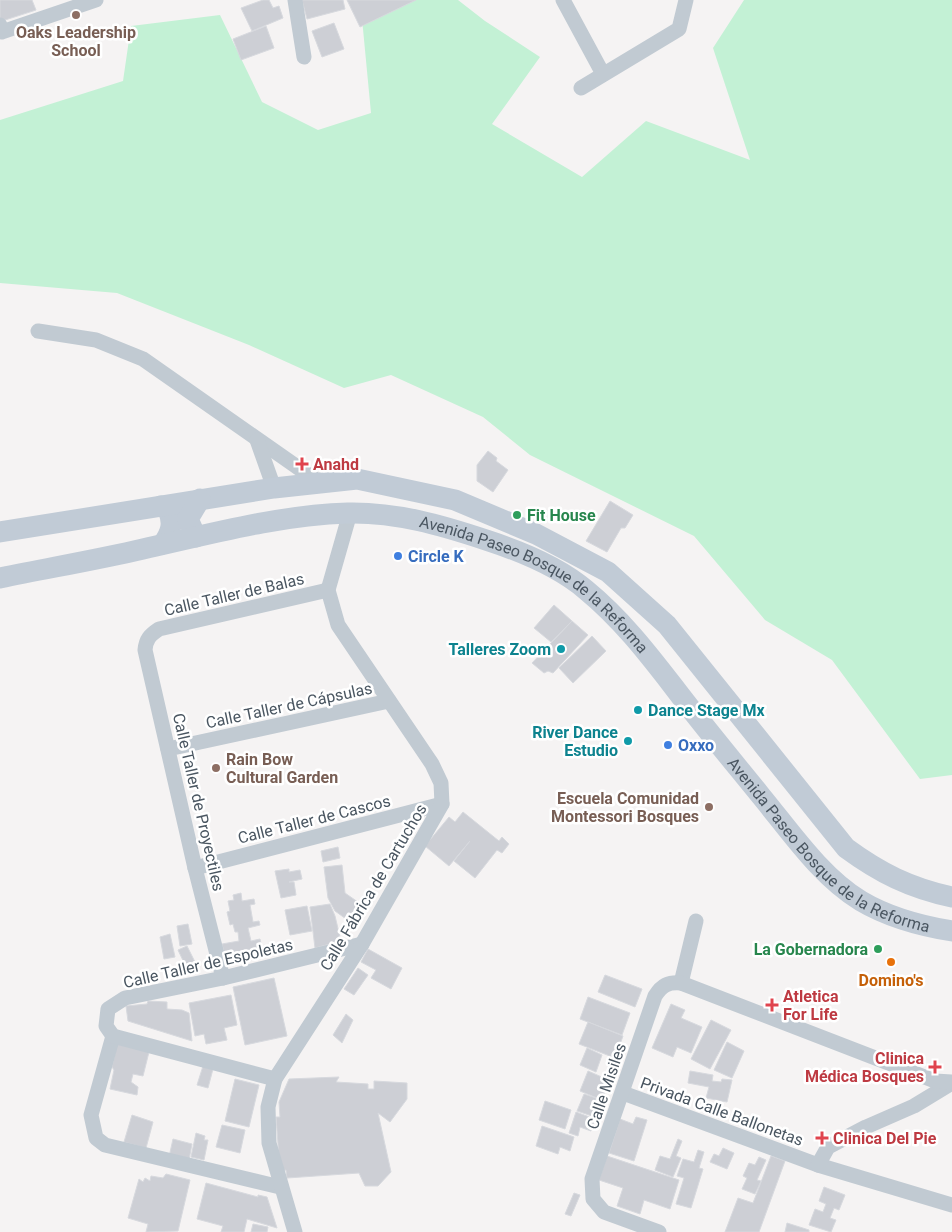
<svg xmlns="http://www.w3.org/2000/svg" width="952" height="1232" font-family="Roboto,sans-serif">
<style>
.green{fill:#c3f1d5}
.building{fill:#cdcfd5;stroke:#d7d9de}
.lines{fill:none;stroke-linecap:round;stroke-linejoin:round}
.minor{stroke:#c1cad2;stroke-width:15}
.secondary{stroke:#c1cbd6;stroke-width:21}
.education-dot{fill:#8d6e63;stroke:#fff;stroke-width:2}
.health-dot{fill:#e0444e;stroke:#fff;stroke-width:2}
.leisure-dot{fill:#2e9e5b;stroke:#fff;stroke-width:2}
.shop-dot{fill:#3f7fe0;stroke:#fff;stroke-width:2}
.culture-dot{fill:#0f9aa8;stroke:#fff;stroke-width:2}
.food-dot{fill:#e8710a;stroke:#fff;stroke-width:2}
.labels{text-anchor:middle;stroke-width:5;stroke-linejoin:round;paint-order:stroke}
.education-label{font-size:16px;font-weight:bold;fill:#785e54;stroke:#fff}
.health-label{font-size:16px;font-weight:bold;fill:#be3a42;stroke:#fff;text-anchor:start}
.leisure-label{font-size:16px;font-weight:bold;fill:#27864d;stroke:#fff;text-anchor:start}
.shop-label{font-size:16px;font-weight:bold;fill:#366cbe;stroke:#fff;text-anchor:start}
.street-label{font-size:16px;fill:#4a5661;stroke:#fff}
.culture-label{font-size:16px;font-weight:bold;fill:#0d838f;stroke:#fff;text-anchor:end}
.food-label{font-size:16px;font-weight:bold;fill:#c56008;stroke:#fff}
</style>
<rect width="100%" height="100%" fill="#f5f3f3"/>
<polygon class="green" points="373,0 458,0 485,21 540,57 492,124 582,177 646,121 750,160 713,48 744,0 952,0 952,775 920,779 832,660 765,620 694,536 530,455 483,417 391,375 344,388 249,345 117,293 0,283 0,120 123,81 131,26 220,15 262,102 318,130 371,113 361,8"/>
<g class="building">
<polygon points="0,0 32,0 36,10 2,21 0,20"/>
<polygon points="263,0 269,0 273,8 279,6 283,18 252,31 241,8"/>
<polygon points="302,0 343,0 345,9 307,19"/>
<polygon points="347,0 416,0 360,27"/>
<polygon points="334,23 344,49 322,57 312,31"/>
<polygon points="266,26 274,48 241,60 233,39"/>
<polygon points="488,451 497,458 496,461 508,470 493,492 477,481 477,465"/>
<polygon points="610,501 633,515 625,528 621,528 607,552 586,541"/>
<polygon points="554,605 572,621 551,642 534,628"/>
<polygon points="572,621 588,635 553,673 548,671 544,673 532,663"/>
<polygon points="592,636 606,651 573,683 559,668"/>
<polygon points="463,812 499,841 502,837 509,844 502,853 497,850 475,878 454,861 470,841 449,866 425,846 449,817 455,822"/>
<polygon points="338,847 340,858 323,862 321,851"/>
<polygon points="342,865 345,893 365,907 353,924 335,911 328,898 324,867"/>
<polygon points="289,869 289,872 300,870 302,879 289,882 294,882 296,895 281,898 275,871"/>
<polygon points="241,893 242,901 254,899 255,904 250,905 253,922 259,921 260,925 248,928 251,941 260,939 264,957 227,965 222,944 239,941 238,932 235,932 233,924 230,925 227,912 230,911 228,901 234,900 233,895"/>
<polygon points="330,904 335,916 341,941 315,948 310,907"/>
<polygon points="307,906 312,931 290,935 285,910"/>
<polygon points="188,924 192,944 180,946 177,926"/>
<polygon points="170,934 175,957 164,959 160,937"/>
<polygon points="187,946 196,964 187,969 178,950"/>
<polygon points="368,949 402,968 391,989 371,978 376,970 361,962"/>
<polygon points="358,968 368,975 354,995 344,989"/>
<polygon points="605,975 642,989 635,1007 598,992"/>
<polygon points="274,978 287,1036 245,1045 233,987"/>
<polygon points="231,995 237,1025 224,1028 227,1040 206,1044 204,1034 195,1036 189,1003"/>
<polygon points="588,997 630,1013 622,1035 580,1019"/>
<polygon points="148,1001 167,1002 167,1009 182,1010 189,1013 192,1041 128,1021 126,1006 147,1004"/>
<polygon points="671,1004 685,1010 681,1018 702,1027 691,1053 677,1047 673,1057 652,1048"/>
<polygon points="346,1014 353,1020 342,1043 333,1035"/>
<polygon points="711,1020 731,1030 710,1069 691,1059"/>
<polygon points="588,1022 623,1036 615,1058 579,1044"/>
<polygon points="118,1040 150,1048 143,1076 133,1074 131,1082 138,1087 137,1095 110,1089 114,1070 112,1067"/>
<polygon points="727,1042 744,1051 732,1078 714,1070"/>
<polygon points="587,1048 602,1055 596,1072 580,1065"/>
<polygon points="203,1066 213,1069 208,1088 197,1085"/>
<polygon points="588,1071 604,1078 603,1079 609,1082 602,1100 580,1091"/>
<polygon points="690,1071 713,1075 712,1081 721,1082 722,1079 732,1080 727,1102 706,1098 709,1087 688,1083"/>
<polygon points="339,1077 336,1082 368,1084 368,1089 374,1089 374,1081 407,1083 407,1099 390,1122 378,1113 391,1172 378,1186 365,1186 359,1173 287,1178 286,1170 280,1171 276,1117 280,1117 279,1102 289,1079"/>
<polygon points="235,1079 259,1085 249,1127 225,1121"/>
<polygon points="584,1094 596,1098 595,1117 577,1111"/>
<polygon points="545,1101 571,1110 565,1129 539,1120"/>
<polygon points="576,1112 595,1119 591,1131 580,1127 578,1136 569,1133"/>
<polygon points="132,1115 153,1122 146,1148 124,1142"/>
<polygon points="636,1117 647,1120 634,1161 609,1153 620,1119 633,1124"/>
<polygon points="222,1125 245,1130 240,1153 216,1147"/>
<polygon points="542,1126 574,1137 570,1151 560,1147 558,1154 536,1146"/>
<polygon points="196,1133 205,1136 204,1140 208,1140 204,1160 191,1157"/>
<polygon points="173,1139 192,1144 189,1160 169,1157"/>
<polygon points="678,1139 682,1141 676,1156 681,1158 673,1177 655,1170 660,1156 670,1159"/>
<polygon points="723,1148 734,1153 727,1169 710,1162 714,1154 719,1156"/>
<polygon points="698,1150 704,1152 699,1168 703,1169 691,1208 676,1204 684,1178 677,1176 683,1159 694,1162"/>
<polygon points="607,1156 679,1180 670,1209 644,1200 640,1214 617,1206 623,1188 599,1180"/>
<polygon points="771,1156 785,1161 759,1232 725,1232 738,1198 753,1203"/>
<polygon points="759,1157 766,1160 757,1180 761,1181 755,1194 742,1189 747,1178 743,1176 749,1163 755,1165"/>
<polygon points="166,1174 190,1180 178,1231 146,1232 148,1224 128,1218 139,1179 143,1182 145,1178 150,1181 151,1176 163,1178"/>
<polygon points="206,1183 258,1197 258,1195 267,1197 277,1228 247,1219 244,1232 221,1232 223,1226 197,1219"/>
<polygon points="824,1187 845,1195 839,1210 834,1208 830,1218 836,1220 831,1232 809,1225 815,1209 823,1212 826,1204 819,1201"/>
<polygon points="574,1193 580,1195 571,1216 565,1214"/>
<polygon points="787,1223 809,1230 809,1232 785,1232"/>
<polygon points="253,1224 268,1227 267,1232 251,1232"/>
</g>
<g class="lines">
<g class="minor">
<polyline points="295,0 304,57"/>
<polyline points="563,0 603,74"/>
<polyline points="0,25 2,32 96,0"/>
<polyline points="581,88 679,29 686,0"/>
<polyline points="38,331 96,340 143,359 320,483"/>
<polyline points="257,440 274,488"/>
<polyline points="168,749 389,701"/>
<polyline points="195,868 442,804"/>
<path d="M223,978L195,868L145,650C146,639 150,635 159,629L328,590"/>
<polyline points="681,983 696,921"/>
<polyline points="113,1036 91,1115 96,1138 105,1145 280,1187"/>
<polyline points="275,1079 113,1036 106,1026 108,1009 125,998 223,978 362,944"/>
<polyline points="623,1093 818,1165 952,1205"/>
<polyline points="818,1165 828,1147 866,1127 914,1106 952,1083"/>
<polyline points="295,1232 269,1143 268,1107 275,1079 362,944 442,804 441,783 432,764 338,625 328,590 350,513"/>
<path d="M659,1232L604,1212L593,1199L592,1179L655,996C662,985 668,982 681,983L935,1081L952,1082"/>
</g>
<g class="secondary">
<path d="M161,506L168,510C174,523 171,533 163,544"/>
<path d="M0,532L274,488L357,479L455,500L536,534L608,572L667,625L846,848C880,873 910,888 952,897"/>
<polyline points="196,537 188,519 200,499"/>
<path id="s1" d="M0,578C48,568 96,560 143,549C210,534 280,515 348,513C396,512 441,525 486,540C520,551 558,566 586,590C620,618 646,651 673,686C701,723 731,759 761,796C790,831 821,877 861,901C888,917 921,926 952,931"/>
</g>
</g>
<g class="education-dot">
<circle cx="76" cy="15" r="5"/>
<circle cx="216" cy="768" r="5"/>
<circle cx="709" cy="807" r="5"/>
</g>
<g class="health-dot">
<path d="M299.5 456.5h5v5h5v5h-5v5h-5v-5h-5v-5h5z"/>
<path d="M769.5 997.5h5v5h5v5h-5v5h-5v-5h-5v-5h5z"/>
<path d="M932.5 1059.5h5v5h5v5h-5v5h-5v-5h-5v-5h5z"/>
<path d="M819.5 1130.5h5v5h5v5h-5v5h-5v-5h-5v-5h5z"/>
</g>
<g class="leisure-dot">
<circle cx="517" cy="515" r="5"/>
<circle cx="878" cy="949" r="5"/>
</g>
<g class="shop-dot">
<circle cx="398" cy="556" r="5"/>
<circle cx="668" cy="745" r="5"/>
</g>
<g class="culture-dot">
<circle cx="561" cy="649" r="5"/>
<circle cx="638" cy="710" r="5"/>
<circle cx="628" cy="741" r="5"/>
</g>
<circle class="food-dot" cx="891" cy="962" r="5"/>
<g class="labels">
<g class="education-label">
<text x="76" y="38">Oaks Leadership<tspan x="76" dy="18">School</tspan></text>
<text x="226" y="765" text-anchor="start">Rain Bow<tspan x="226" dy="18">Cultural Garden</tspan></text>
<text x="699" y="804" text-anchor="end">Escuela Comunidad<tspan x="699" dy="18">Montessori Bosques</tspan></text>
</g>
<g class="health-label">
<text x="313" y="470">Anahd</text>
<text x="783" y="1002">Atletica<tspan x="783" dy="18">For Life</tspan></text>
<text x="924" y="1064" text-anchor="end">Clinica<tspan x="924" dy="18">Médica Bosques</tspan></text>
<text x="833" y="1144">Clinica Del Pie</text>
</g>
<g class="leisure-label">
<text x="527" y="521">Fit House</text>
<text x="868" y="955" text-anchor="end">La Gobernadora</text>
</g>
<g class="shop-label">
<text x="408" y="562">Circle K</text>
<text x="678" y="751">Oxxo</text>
</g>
<g class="street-label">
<text dy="6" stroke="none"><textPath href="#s1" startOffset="560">Avenida Paseo Bosque de la Reforma</textPath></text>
<text transform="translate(234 594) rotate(-13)" y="6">Calle Taller de Balas</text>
<text transform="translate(289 705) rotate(-12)" y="6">Calle Taller de Cápsulas</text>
<text transform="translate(199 802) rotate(77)" y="6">Calle Taller de Proyectiles</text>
<text transform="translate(314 819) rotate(-14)" y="6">Calle Taller de Cascos</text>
<text dy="6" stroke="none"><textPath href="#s1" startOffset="965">Avenida Paseo Bosque de la Reforma</textPath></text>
<text transform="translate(373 887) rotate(-59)" y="6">Calle Fábrica de Cartuchos</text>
<text transform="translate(208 963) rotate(-13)" y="6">Calle Taller de Espoletas</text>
<text transform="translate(606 1086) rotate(-71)" y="6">Calle Misiles</text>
<text transform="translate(722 1111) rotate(20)" y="6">Privada Calle Ballonetas</text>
</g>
<g class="culture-label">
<text x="551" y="655">Talleres Zoom</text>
<text x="648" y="716" text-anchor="start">Dance Stage Mx</text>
<text x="618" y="738">River Dance<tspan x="618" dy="18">Estudio</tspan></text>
</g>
<g class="food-label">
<text x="891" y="986">Domino's</text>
</g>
</g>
</svg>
